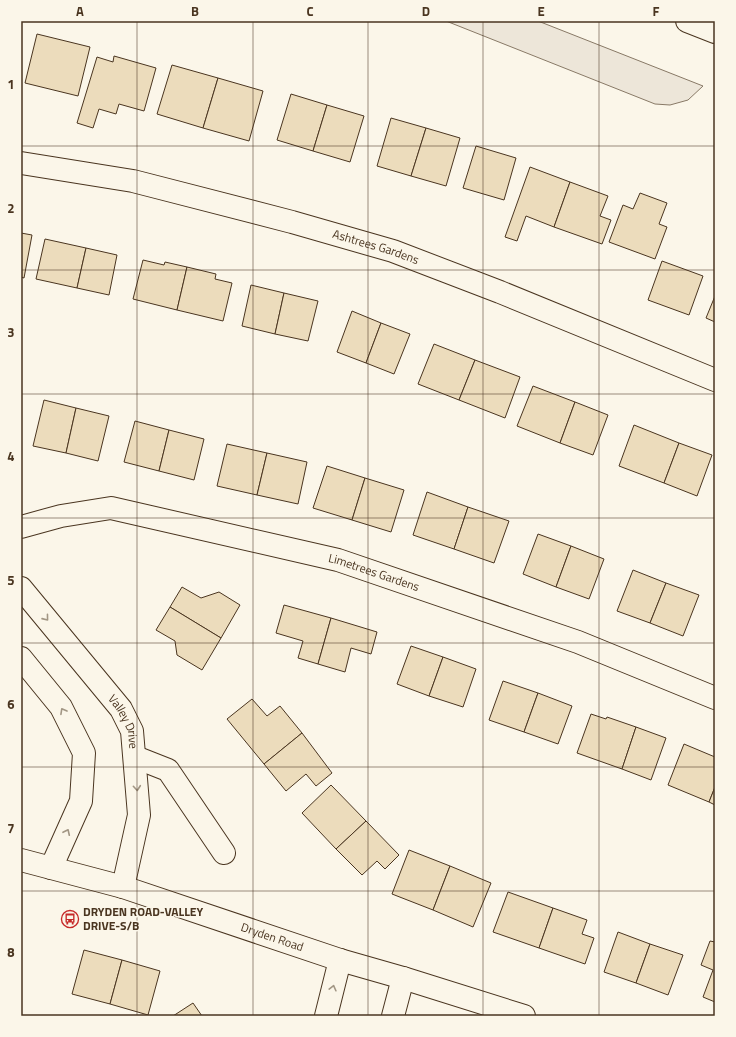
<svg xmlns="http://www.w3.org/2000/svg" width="736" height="1037" font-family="'Titillium Web',sans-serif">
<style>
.green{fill:#ede6d9;stroke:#887966}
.building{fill:#ecdcbc;stroke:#4a3520}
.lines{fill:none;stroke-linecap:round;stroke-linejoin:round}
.minor-casing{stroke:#4a3520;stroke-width:24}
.major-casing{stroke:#4a3520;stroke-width:24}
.minor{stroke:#fbf6e9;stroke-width:22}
.major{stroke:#fbf6e9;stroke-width:22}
.oneway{stroke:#a29684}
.grid{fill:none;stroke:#4a3520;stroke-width:1;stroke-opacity:0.55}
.labels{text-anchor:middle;stroke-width:3;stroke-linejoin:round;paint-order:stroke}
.street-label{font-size:12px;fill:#4a3520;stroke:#fbf6e9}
.poi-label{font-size:12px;font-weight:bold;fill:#4a3520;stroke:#fbf6e9;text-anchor:start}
.neatline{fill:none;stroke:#4a3520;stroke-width:1.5}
.grid-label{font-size:13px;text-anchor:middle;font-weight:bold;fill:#4a3520}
</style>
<rect width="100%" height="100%" fill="#fbf6e9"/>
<polygon class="green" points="446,21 538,21 703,86 688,100 670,105 655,104"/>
<g class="building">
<polygon points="37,34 90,47 78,96 25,83"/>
<polygon points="114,56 156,68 144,111 119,104 116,114 99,109 93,128 77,123 97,57 113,62"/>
<polygon points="172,65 218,78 203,128 157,114"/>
<polygon points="218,78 263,91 249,141 203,128"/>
<polygon points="291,94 327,105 313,151 277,140"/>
<polygon points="327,105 364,116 350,162 313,151"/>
<polygon points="391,118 426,128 411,176 377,166"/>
<polygon points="426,128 460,138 446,186 411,176"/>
<polygon points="476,146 516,158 504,200 463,188"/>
<polygon points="530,167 570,182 554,227 526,216 517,241 505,237"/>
<polygon points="570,182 608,196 600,216 611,220 602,244 554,227"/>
<polygon points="640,193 667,203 659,224 667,227 655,259 609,242 623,205 633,209"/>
<polygon points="21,233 32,235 24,278 21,277"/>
<polygon points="45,239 86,248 77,288 36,279"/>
<polygon points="86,248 117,255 109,295 77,288"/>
<polygon points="143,260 164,265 165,262 187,267 177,310 133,299"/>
<polygon points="662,261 703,276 689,315 648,300"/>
<polygon points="187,267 216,274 215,279 232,283 223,321 177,310"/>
<polygon points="251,285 284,293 275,334 242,326"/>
<polygon points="284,293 318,301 308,341 275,334"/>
<polygon points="715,296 715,322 706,318"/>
<polygon points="352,311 381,323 366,363 337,352"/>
<polygon points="381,323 410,334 394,374 366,363"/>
<polygon points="434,344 475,360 459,400 418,384"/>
<polygon points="475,360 520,377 505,418 459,400"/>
<polygon points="533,386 575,402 560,443 517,426"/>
<polygon points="44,400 76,408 66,453 33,446"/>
<polygon points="575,402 608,415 593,455 560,443"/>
<polygon points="76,408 109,416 98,461 66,453"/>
<polygon points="135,421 169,430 159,471 124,462"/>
<polygon points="634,425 679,443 664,483 619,466"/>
<polygon points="169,430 204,439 194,480 159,471"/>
<polygon points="679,443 712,455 697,496 664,483"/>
<polygon points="227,444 267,453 257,495 217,486"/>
<polygon points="267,453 307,462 298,504 257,495"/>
<polygon points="327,466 365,478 352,520 313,508"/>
<polygon points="365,478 404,490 391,532 352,520"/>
<polygon points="427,492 468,507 454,549 413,535"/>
<polygon points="468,507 509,521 494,563 454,549"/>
<polygon points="538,534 571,546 556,587 523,574"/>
<polygon points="571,546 604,559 589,599 556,587"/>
<polygon points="633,570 666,583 650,623 617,611"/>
<polygon points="666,583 699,595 683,636 650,623"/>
<polygon points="182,587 201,598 219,592 240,605 221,638 170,607"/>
<polygon points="284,605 331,618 318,664 298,658 303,641 276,633"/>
<polygon points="170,607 221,638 202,670 177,655 175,641 156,630"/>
<polygon points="331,618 377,632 371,654 351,648 345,672 318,664"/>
<polygon points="411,646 443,657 429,696 397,684"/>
<polygon points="443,657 476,669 463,707 429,696"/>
<polygon points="503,681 538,693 524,732 489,720"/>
<polygon points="538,693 572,706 558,744 524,732"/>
<polygon points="252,699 267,716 280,706 302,733 264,764 227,719"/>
<polygon points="591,714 606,719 607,717 636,727 622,769 577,753"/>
<polygon points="636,727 666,738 651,780 622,769"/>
<polygon points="302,733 332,773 316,786 306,774 286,791 264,764"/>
<polygon points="684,744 715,757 715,787 709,802 668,785"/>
<polygon points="331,785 366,821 336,849 302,813"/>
<polygon points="715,787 715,805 709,802"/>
<polygon points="366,821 399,855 385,869 377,861 362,875 336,849"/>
<polygon points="409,850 450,866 433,910 392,894"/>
<polygon points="450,866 491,883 473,927 433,910"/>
<polygon points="508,892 553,908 539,948 493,932"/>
<polygon points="553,908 587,920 582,934 594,938 585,964 539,948"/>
<polygon points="618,932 650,944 636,983 604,972"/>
<polygon points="710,941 715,942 715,1002 703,997 713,970 701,965"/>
<polygon points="650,944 683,955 668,995 636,983"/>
<polygon points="84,950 122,960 110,1004 72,994"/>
<polygon points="122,960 160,971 148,1015 110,1004"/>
<polygon points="193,1003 202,1016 173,1016"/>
</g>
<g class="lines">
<g class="minor-casing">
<g id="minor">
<path id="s1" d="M21,163L133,181L292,222L393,251L500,292L715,380"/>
<path id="s2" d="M21,527L61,516L111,508L338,560L578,642L715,698"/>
<path id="s3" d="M21,588L121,709L132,731L139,815L123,887"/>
<polyline points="21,658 61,707 84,753 81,801 51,868"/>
<polyline points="135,757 168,770 224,853"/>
<path id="s4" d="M21,860L123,887L340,960L403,978L524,1016"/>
<polyline points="326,1016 340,960"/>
<polyline points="393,1016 403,978"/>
</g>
</g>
<g class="major-casing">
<polyline id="major" points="687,21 715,32"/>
</g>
<use href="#minor" class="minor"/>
<use href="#major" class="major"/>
</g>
<defs><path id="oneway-chevron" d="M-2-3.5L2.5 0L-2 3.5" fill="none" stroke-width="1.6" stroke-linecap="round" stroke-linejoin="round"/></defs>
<g class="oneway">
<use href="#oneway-chevron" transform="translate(46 618) rotate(51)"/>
<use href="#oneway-chevron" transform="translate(63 711) rotate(-119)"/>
<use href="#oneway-chevron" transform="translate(137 788) rotate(85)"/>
<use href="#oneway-chevron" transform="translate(67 832) rotate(-65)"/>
<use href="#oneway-chevron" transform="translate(333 988) rotate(-76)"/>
</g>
<path class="grid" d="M137,21V1016M253,21V1016M368,21V1016M483,21V1016M599,21V1016M21,146H715M21,270H715M21,394H715M21,518H715M21,643H715M21,767H715M21,891H715"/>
<defs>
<g id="bus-ring" transform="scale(0.9)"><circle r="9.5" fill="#fbf6e9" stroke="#c62828" stroke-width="1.5"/><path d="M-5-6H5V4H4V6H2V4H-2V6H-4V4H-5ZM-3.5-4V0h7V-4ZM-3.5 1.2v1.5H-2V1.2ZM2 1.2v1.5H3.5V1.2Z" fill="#c62828"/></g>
</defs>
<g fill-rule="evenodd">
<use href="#bus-ring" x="70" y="919"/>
</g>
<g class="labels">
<g class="street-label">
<text dy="4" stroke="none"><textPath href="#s1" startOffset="365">Ashtrees Gardens</textPath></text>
<text dy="4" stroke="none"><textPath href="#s2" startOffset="363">Limetrees Gardens</textPath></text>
<text dy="4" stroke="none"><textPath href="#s3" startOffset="170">Valley Drive</textPath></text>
<text dy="4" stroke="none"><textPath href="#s4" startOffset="263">Dryden Road</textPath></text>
</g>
<g class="poi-label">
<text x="83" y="916">DRYDEN ROAD-VALLEY<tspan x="83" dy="14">DRIVE-S/B</tspan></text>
</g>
</g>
<rect width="736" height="1037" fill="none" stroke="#fbf6e9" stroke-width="44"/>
<rect x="22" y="22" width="692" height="993" class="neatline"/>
<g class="grid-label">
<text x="80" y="16">A</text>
<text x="195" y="16">B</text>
<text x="310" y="16">C</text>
<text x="426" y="16">D</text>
<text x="541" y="16">E</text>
<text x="656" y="16">F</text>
<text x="11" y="89">1</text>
<text x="11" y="213">2</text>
<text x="11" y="337">3</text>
<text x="11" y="461">4</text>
<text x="11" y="585">5</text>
<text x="11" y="709">6</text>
<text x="11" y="833">7</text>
<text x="11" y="957">8</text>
</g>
</svg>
